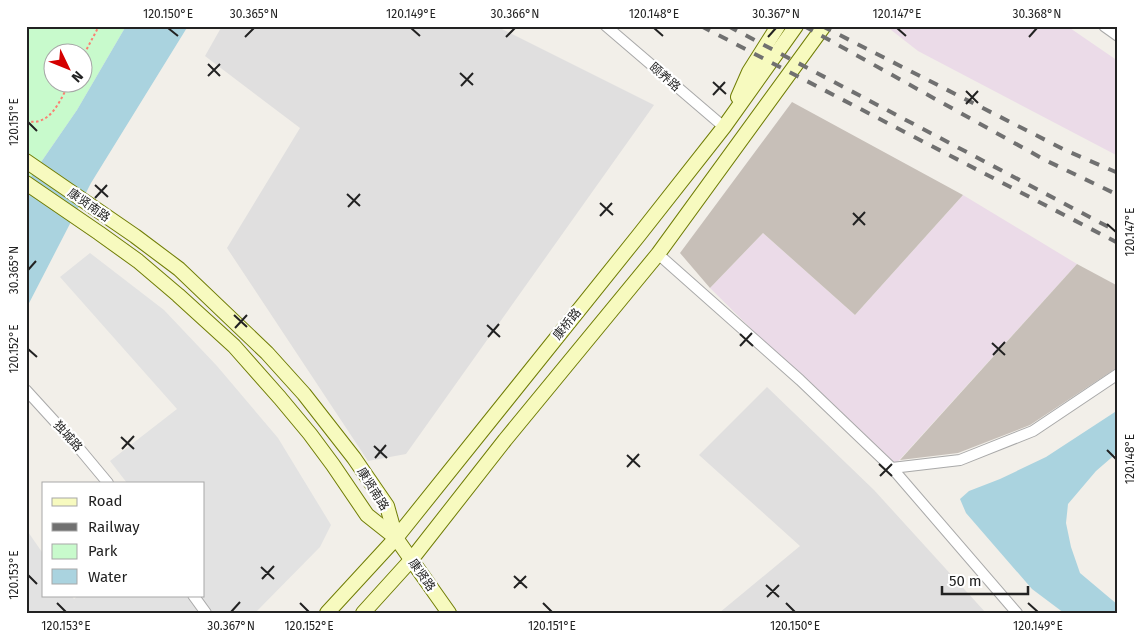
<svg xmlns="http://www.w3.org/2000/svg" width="1144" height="639" font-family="'Fira Sans','Noto Sans SC',sans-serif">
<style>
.residential{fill:#e0dfdf}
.industrial{fill:#ebdbe8}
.park{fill:#c8facc;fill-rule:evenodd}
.parking{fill:#e2e2e2}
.water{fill:#aad3df}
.building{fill:#c7bfb8}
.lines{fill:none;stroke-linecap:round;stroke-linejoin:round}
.street-casing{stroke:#a9a9a9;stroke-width:12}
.secondary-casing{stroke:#707d05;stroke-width:16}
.path{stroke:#fa8072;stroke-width:2;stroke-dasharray:2.5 2.5;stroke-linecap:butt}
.street{stroke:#fff;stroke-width:10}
.secondary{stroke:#f7fabf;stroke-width:14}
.rail{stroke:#707070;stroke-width:4;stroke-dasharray:10 10;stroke-linecap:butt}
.ticks{fill:none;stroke:#222;stroke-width:2}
.labels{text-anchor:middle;stroke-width:4.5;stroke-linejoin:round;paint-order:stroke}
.street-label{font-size:12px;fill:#222;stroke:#fff}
.neatline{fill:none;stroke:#222;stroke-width:2}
.ticks-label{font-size:12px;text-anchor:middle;fill:#222}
</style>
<rect width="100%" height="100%" fill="#f2efe9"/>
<g class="residential">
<polygon points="222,26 496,26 654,105 406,454 368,461 227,248 300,128 205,56"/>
<polygon points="767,387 874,490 986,613 719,613 800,546 699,455"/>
</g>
<g class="industrial">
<polygon points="886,26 1067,26 1118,61 1118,156 918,51"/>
<polygon points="963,195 1077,264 892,468 710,288 763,233 855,315"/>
</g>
<path class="park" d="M26,26H126L77,110L26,184ZM52,52H82V82H52Z"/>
<polygon class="parking" points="90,253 164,310 217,366 278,438 331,525 320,547 255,613 26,613 26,529 44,555 44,595 71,595 74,599 79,595 204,595 204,483 127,483 110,461 177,409 60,277"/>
<g class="water">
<polygon points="126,26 188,26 91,183 26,309 26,184 77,110"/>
<polygon points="1118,410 1118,452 1096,471 1068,504 1066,523 1071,547 1080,573 1118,605 1118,613 1064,613 1032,589 966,513 960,499 969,491 1000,479 1046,457"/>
</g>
<g class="building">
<polygon points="792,102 963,195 855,315 763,233 710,288 680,253"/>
<polygon points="1077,264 1118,286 1118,367 1030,425 958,453 900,460"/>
</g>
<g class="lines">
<g class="street-casing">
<g id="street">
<polyline points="606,26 724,127"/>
<polyline points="1104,26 1118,36"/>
<polyline points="658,254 800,380 892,468 1017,613"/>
<polyline points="26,390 78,447 108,483"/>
<polyline points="892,468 960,460 1033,431 1118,374"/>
<polyline points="193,595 206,613"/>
</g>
</g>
<g class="secondary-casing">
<g id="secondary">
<polyline points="738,97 749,72 778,26"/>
<polyline points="26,161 135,236 179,269 267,353 304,394 354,458 387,506 396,538"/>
<polyline points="26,183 99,233 138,261 178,295 234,346 280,398 310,434 333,465 367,515 396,538 449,613"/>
<polyline points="327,613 396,538 639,235 724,127 796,26"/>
<polyline points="363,613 411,560 505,440 658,254 824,26"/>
</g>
</g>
<g class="path">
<polyline points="82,58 99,26"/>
<path d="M26,121C51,127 60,100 70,82"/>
</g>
<use href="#street" class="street"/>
<use href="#secondary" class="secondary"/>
<g class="rail">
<polyline points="701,26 1118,243"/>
<polyline points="728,26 1118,232"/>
<polyline points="804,26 1045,160 1118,195"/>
<polyline points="822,26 1065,150 1118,173"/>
</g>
</g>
<path class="ticks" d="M168,28L178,36M411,28L420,36M654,28L663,36M897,28L906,36M245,37L254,28M506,37L515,28M768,37L776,28M1029,37L1037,28M208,64L220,76M460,73L473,85M208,76L220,64M713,82L726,94M461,86L473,73M966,91L978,103M713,95L725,82M966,104L978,91M28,122L37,131M95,185L108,197M347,194L360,206M95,198L107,185M600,203L613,215M348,207L360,194M853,213L865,225M600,216L612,203M1107,224L1116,232M853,225L865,212M28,270L36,261M234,315L247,327M487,325L500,337M235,328L247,315M740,334L753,346M488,337L499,324M992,343L1005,355M740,346L752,333M28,349L37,357M993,355L1005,342M121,437L134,449M374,446L387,458M122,449L134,436M1107,450L1116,459M627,455L640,467M375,458L386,445M879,464L892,476M627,467L639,454M880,476L892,464M261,567L274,579M28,575L37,584M514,576L527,588M262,579L274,566M766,585L779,597M514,588L526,576M767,597L779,585M57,603L66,612M300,603L309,612M543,603L552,612M786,603L795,612M1028,603L1038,612M231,612L240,602"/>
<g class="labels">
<g class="street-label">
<text transform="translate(665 77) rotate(41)" y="4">颐养路</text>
<text transform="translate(89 205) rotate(35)" y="4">康贤南路</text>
<text transform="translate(567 324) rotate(-51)" y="4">康桥路</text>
<text transform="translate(68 436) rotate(48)" y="4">独城路</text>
<text transform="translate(373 489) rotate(58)" y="4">康贤南路</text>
<text transform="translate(422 575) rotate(55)" y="4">康贤路</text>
</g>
</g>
<rect width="1144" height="639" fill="none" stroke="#ffffff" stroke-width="55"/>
<rect x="42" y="482" width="162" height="115" fill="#ffffff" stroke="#a7a7a7"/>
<rect x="52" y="498" width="25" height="8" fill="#f7fabf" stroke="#a7a7a7"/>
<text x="88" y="506" font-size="15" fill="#222222">Road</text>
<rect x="52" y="523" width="25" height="8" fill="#707070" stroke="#a7a7a7"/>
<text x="88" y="532" font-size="15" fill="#222222">Railway</text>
<rect x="52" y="544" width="25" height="15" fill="#c8facc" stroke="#a7a7a7"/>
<text x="88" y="556" font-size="15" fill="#222222">Park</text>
<rect x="52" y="569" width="25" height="15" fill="#aad3df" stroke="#a7a7a7"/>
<text x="88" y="582" font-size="15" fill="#222222">Water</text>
<g transform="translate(68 68) rotate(133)"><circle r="24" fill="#ffffff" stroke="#a7a7a7"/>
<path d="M0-4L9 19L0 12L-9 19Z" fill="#d40000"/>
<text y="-8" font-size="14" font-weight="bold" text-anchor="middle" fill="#222222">N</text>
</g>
<path d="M942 586v8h86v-8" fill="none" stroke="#222222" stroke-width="2.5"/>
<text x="949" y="586" font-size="15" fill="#222222" stroke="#ffffff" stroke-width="4" paint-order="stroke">50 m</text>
<rect x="28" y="28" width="1088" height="584" class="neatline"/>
<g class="ticks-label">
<text x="168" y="18">120.150°E</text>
<text x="254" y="18">30.365°N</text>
<text x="411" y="18">120.149°E</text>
<text x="515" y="18">30.366°N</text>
<text x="654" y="18">120.148°E</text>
<text x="776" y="18">30.367°N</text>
<text x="897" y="18">120.147°E</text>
<text x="1037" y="18">30.368°N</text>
<text transform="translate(14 122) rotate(-90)" y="4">120.151°E</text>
<text transform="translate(1130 232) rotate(-90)" y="4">120.147°E</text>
<text transform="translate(14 270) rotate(-90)" y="4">30.365°N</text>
<text transform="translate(14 349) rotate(-90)" y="4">120.152°E</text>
<text transform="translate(1130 459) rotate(-90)" y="4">120.148°E</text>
<text transform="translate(14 575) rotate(-90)" y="4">120.153°E</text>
<text x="66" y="630">120.153°E</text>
<text x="231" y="630">30.367°N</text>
<text x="309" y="630">120.152°E</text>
<text x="552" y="630">120.151°E</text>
<text x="795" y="630">120.150°E</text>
<text x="1038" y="630">120.149°E</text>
</g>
</svg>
